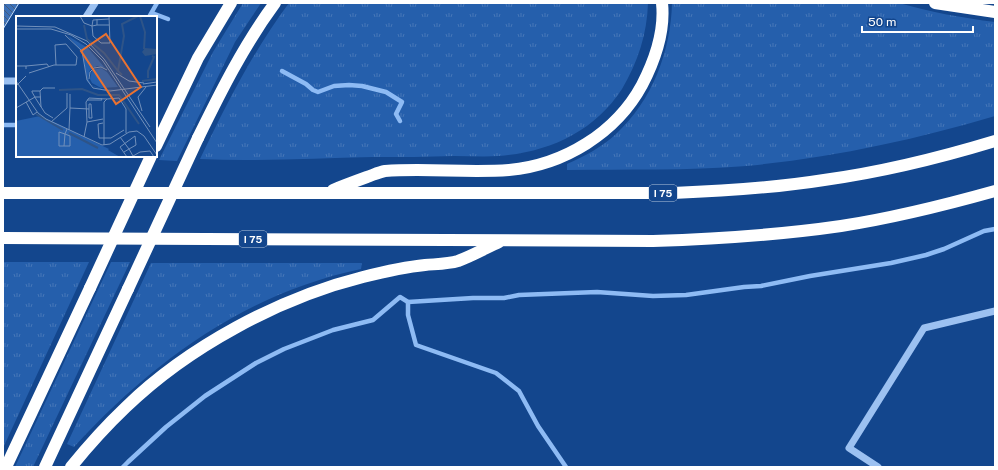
<svg xmlns="http://www.w3.org/2000/svg" width="998" height="470" font-family="'Public Sans',sans-serif">
<style>
.grass{fill:url(#grass-tufts)}
.lines{fill:none;stroke-linecap:round;stroke-linejoin:round}
.stream{stroke:#8ebbf4;stroke-width:4.5}
.building{fill:url(#building-back-hatch);stroke:#c3dcfc}
.minor{stroke:#9cc1f1;stroke-width:7}
.highway{stroke:#fff;stroke-width:12}
.highway-bridge{stroke:#fff;stroke-width:12}
.labels{text-anchor:middle;stroke-width:3;stroke-linejoin:round;paint-order:stroke}
.shield{fill:#13468d;stroke:#b8c8dd;stroke-width:1}
.shield-label{font-size:10px;font-weight:bold;fill:#fff}
.inset-river{fill:none;stroke:#2e5488;stroke-width:2}
.inset-road{fill:none;stroke:#7190bb;stroke-width:1}
.view{fill:#eb7230;fill-opacity:0.15;stroke:#eb7230;stroke-width:2}
.inset-edge{fill:none;stroke:#fff;stroke-width:2}
</style>
<defs>
<pattern id="grass-tufts" width="24" height="20" patternUnits="userSpaceOnUse"><rect width="24" height="20" fill="#255fac"/><path d="M3 7l-1-3M5 7V3M7 7l1-3M15 17l-1-3M17 17v-4M19 17l1-3" fill="none" stroke="#4677b8"/></pattern>
<pattern id="building-back-hatch" width="6" height="6" patternUnits="userSpaceOnUse"><rect width="6" height="6" fill="#3c70b6"/><path d="M-1 5l2 2M0 0l6 6M5-1l2 2" fill="none" stroke="#455c7c"/></pattern>
</defs>
<rect width="100%" height="100%" fill="#13468d"/>
<g class="grass">
<polygon points="243,3 261,3 235,42 177,161 159,160 213,52"/>
<path d="M289,3H648C647,34 638,62 622,89C594,132 549,152 499,156C484,157 469,156 454,156C427,157 400,157 372,157C315,158 257,162 200,159C227,103 252,53 289,3Z"/>
<path d="M672,3H899C931,12 962,18 995,22V116C914,140 831,158 746,166C687,171 626,169 567,170V164C585,156 602,147 616,134C652,101 671,51 672,3Z"/>
<polygon points="3,262 89,262 3,448"/>
<polygon points="111,262 130,262 33,467 15,467"/>
<path d="M151,263H362L361,269C246,293 152,362 74,447L67,444Z"/>
</g>
<g class="lines">
<g class="stream">
<polyline points="152,13 168,19"/>
<polyline points="149,17 157,3"/>
<polyline points="282,71 306,84 313,90 318,92 334,86 349,85 362,86 386,92 402,102 396,114 400,121"/>
<polyline points="3,125 17,125"/>
<polyline points="408,302 408,315 416,345 496,373 519,391 538,426 566,467"/>
<polyline points="123,467 128,462 166,427 205,396 256,363 284,349 333,330 373,320 400,297 408,302 473,298 504,298 519,295 597,292 653,296 686,295 744,287 761,286 810,276 891,263 926,255 944,249 984,231 995,229"/>
</g>
</g>
<polygon class="building" points="3,3 19,3 3,29"/>
<g class="lines">
<g class="minor">
<polyline points="86,17 95,3"/>
<polyline points="3,81 17,81"/>
<polyline points="878,467 849,448 924,328 995,311"/>
</g>
<g class="highway">
<polyline points="935,3 995,12"/>
<path d="M198,138C221,91 244,45 275,3"/>
<polyline points="156,146 198,58 231,3"/>
<path d="M333,190C345,185 356,181 367,177C373,175 379,172 385,171C426,168 468,173 509,170C564,165 616,133 642,85C655,60 665,31 662,3"/>
<path d="M3,193H673C723,191 774,188 824,180C882,172 939,158 995,141"/>
<path d="M3,238L653,241C716,239 779,235 841,226C893,218 945,205 995,191"/>
<polyline points="6,467 90,288"/>
<polyline points="45,467 128,289"/>
<path d="M71,467C88,446 106,426 126,407C188,347 279,298 363,277C383,272 405,267 425,265C436,264 448,264 458,261C472,256 486,248 499,242"/>
</g>
<g class="highway-bridge">
<polyline points="90,288 151,156"/>
<polyline points="128,289 198,138"/>
</g>
</g>
<g class="labels">
<g class="shield">
<rect x="649" y="185" width="28" height="16" rx="3"/>
<rect x="239" y="231" width="28" height="16" rx="3"/>
</g>
<g class="shield-label">
<text x="663" y="197">I 75</text>
<text x="253" y="243">I 75</text>
</g>
</g>
<g transform="translate(16 16)">
<rect width="141" height="141" fill="#13468d"/>
<path d="M52,20L72,32L89,52L81,50L74,54L72,62L75,69L86,73L103,74H87L74,69L71,64L67,37ZM85,52L91,56L102,71L85,72L76,67L74,63L76,54ZM24,100L93,133L92,134L104,141H0V105Z" fill="#255fac"/>
<path d="M129,32L141,33V38L129,40L126,36Z" fill="#2e5488"/>
<path class="inset-river" d="M124,0L129,16L128,33M68,9L71,23L88,37L102,55M106,59L102,55L108,20L106,8L122,0M132,62V55L138,41L136,40M126,65L141,63M43,74L66,73L82,79H103L123,108M20,98L47,114M53,117L82,132"/>
<path class="inset-road" d="M64,0L68,7L76,10L77,20L85,27H94L93,0M81,3V9H93M81,9L76,10L77,4L93,3M0,10L39,11L71,25L88,43L134,111M0,13H35L55,19L70,28L87,45L141,127M49,19L66,35L71,64L77,72L94,75L141,69M0,50H10V53M10,50L31,48L33,51M13,57L38,49H60L61,41L50,28L39,29L40,49M100,57L113,65L128,67M73,63L74,56L78,52L85,51L91,54M0,65L22,97L30,103L86,129L94,128L113,116L121,115L128,120L141,139M127,68L141,66M0,70L10,60M24,75L27,72H39M54,78V92L73,93V88H75L76,102H73V93M71,84H86L85,82M10,86L17,99L21,96M25,91L24,75H16V76L20,83L29,97L37,102M0,92L19,81H25M126,95L122,81L130,71M87,103L71,106L70,86L73,82L91,83M35,106L51,92V77M87,107L82,108L83,122H95L108,114M53,114L54,92M68,121L71,106M104,121L113,133L108,136M88,129V86L91,83L103,82L110,93V117M48,130L49,118L54,120V130H43V116L49,118L51,113M111,141L104,131L119,120L120,129L113,133L117,140L124,136L134,135L138,141"/>
<path class="view" d="M90,18L125,71L100,88L65,35Z"/>
<rect width="141" height="141" class="inset-edge"/>
</g>
<rect width="998" height="470" fill="none" stroke="#ffffff" stroke-width="8"/>
<path d="M862 26v6h111v-6" fill="none" stroke="#ffffff" stroke-width="2"/>
<text x="868" y="26" font-size="12" fill="#ffffff" stroke="#13468d" stroke-width="3" paint-order="stroke">50 m</text>
</svg>
